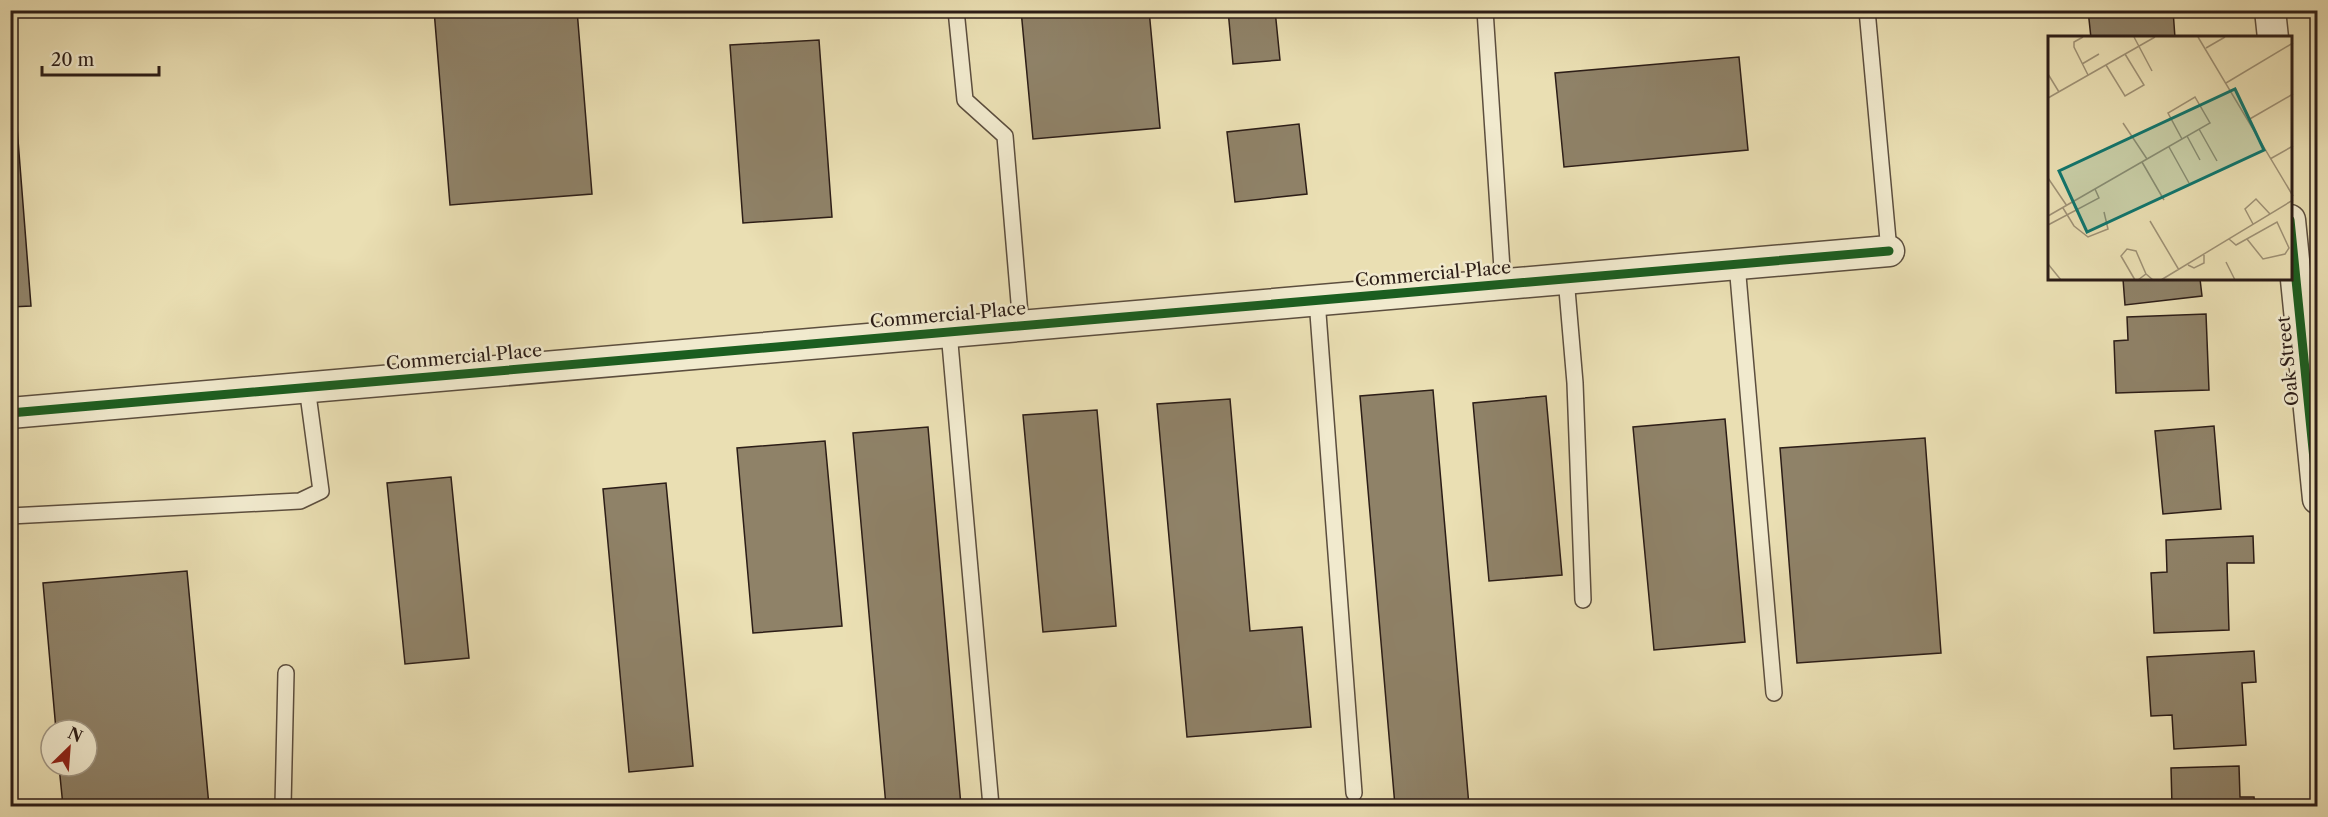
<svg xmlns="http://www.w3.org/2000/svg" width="2328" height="817" font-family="'Libre Caslon Text',serif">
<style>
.building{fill:#8f8268;stroke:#2c1d17;stroke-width:1.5}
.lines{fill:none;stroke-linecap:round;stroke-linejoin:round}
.service-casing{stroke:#5c4e3e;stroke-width:18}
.minor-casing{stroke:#5c4e3e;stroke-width:33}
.service{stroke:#f1eace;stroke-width:15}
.minor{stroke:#f1eace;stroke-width:30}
.cycleway-casing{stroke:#f1eace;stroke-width:13}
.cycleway{stroke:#1b5e20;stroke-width:9}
.labels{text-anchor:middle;stroke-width:5;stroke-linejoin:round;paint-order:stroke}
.street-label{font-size:18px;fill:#2c1d17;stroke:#f1eace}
.inset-road{fill:none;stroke:#9e9175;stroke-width:1.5}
.view{fill:#0f766e;fill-opacity:0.15;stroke:#0f766e;stroke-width:3}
.inset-edge{fill:none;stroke:#2c1d17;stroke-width:3}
</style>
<rect width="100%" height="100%" fill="#eadfb3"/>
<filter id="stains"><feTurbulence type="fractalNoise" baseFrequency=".00333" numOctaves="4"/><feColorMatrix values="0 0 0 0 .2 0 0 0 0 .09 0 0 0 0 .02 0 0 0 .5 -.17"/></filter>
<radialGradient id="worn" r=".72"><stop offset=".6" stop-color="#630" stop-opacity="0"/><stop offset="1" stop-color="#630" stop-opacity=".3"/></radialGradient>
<g class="building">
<polygon points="434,10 577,10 592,194 450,205"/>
<polygon points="1021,10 1149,10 1160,128 1033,139"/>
<polygon points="1228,10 1275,10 1280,60 1233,64"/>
<polygon points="2088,10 2173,10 2175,38 2091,38"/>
<polygon points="10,38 31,306 10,307"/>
<polygon points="819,40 832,217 743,223 730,45"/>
<polygon points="1739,57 1748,150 1564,167 1555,73"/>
<polygon points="1299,124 1307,194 1235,202 1227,132"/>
<polygon points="2123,279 2200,279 2202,296 2125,305"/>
<polygon points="2206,314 2209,390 2116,393 2114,341 2128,340 2127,317"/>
<polygon points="1433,390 1469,806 1395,806 1360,396"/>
<polygon points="1546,396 1562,575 1489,581 1473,403"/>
<polygon points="1230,399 1250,631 1302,627 1311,727 1187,737 1157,404"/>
<polygon points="1097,410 1116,626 1043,632 1023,415"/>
<polygon points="1725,419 1745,642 1654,650 1633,427"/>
<polygon points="2214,426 2221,509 2163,514 2155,431"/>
<polygon points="928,427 961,806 886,806 853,433"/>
<polygon points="1925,438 1941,653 1797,663 1780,448"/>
<polygon points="825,441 842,626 753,633 737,448"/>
<polygon points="451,477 469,658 405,664 387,483"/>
<polygon points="666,483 693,766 629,772 603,489"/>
<polygon points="2253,536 2254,563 2227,563 2229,630 2154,633 2151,573 2167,572 2166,540"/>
<polygon points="187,571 209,806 63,806 59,766 87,766 87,730 56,730 43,583"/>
<polygon points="2254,651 2256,682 2242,683 2246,745 2174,749 2172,715 2151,716 2147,657"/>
<polygon points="2239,766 2240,797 2254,797 2255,806 2172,806 2171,768"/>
</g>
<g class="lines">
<g class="service-casing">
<g id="service">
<polyline points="956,10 965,100 1005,136 1021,326"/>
<polyline points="1485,10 1503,284"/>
<polyline points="1867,10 1889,251"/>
<polyline points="1737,264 1774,693"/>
<polyline points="1566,278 1575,383 1583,600"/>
<polyline points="1317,300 1354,793"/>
<polyline points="949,332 991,806"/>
<polyline points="10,516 300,501 321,491 307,387"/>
<polyline points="283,806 286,673"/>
</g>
</g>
<g class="minor-casing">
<g id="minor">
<polyline points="2270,10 2273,38"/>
<polyline points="2290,220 2318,499"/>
<polyline points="10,413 1889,251"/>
</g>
</g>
<use href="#service" class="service"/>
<use href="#minor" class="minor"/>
<g class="cycleway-casing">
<g id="cycleway">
<polyline points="2290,220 2318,499"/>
<polyline points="10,413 1889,251"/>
</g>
</g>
<use href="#cycleway" class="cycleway"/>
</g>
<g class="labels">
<g class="street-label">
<text transform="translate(1433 274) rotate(-5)" y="6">Commercial Place</text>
<text transform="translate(948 315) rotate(-5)" y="6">Commercial Place</text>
<text transform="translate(464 357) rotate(-5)" y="6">Commercial Place</text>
<text transform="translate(2288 361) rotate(-96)" y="6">Oak Street</text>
</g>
</g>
<g transform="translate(2048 36)">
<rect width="244" height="244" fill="#eadfb3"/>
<path class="inset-road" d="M35,1L26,6V11L40,39M86,1L104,35M150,1L245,160M158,12L177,1M34,28L51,18M58,29L77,60L96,49L77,18M0,38L11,56M178,47L245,7M0,62L107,1M200,84L245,58M75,87L99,123M151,93L169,125M139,100L152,124M121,111L141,147M222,123L245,110M94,126L116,164M0,142L19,170M15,172L26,190L40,201L60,193L56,176M0,180L99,123L162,87L147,61L120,77L134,103M102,185L131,234M205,188L197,173L208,163L222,178M0,189L51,162L47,153M181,203L188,209L229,186L241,212L237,218L215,223L199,203M178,226L187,244M0,228L13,244M140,229L146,232L156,227V219M87,244L73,220L79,213L88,215L98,238M90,244L98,238L105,244M113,244L245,164"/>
<path class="view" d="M187,53L216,114L39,196L11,135Z"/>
<rect width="244" height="244" class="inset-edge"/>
</g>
<rect width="2328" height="817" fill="none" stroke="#eadfb3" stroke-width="36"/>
<rect x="12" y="12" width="2304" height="793" fill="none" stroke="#2c1d17" stroke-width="3"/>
<rect x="18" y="18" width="2292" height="781" fill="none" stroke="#2c1d17" stroke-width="1.5"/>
<g transform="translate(69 748) rotate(25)"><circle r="28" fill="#f1eace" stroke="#a29885" stroke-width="1.5"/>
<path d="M0-4.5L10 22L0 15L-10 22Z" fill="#8f2418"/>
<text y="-9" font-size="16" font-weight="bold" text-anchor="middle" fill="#2c1d17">N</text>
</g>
<path d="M42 66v9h117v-9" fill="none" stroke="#2c1d17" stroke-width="3"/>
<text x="51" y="66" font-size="18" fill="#2c1d17" stroke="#f1eace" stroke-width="4.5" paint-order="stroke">20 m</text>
<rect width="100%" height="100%" filter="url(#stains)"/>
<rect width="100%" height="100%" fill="url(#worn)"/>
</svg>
